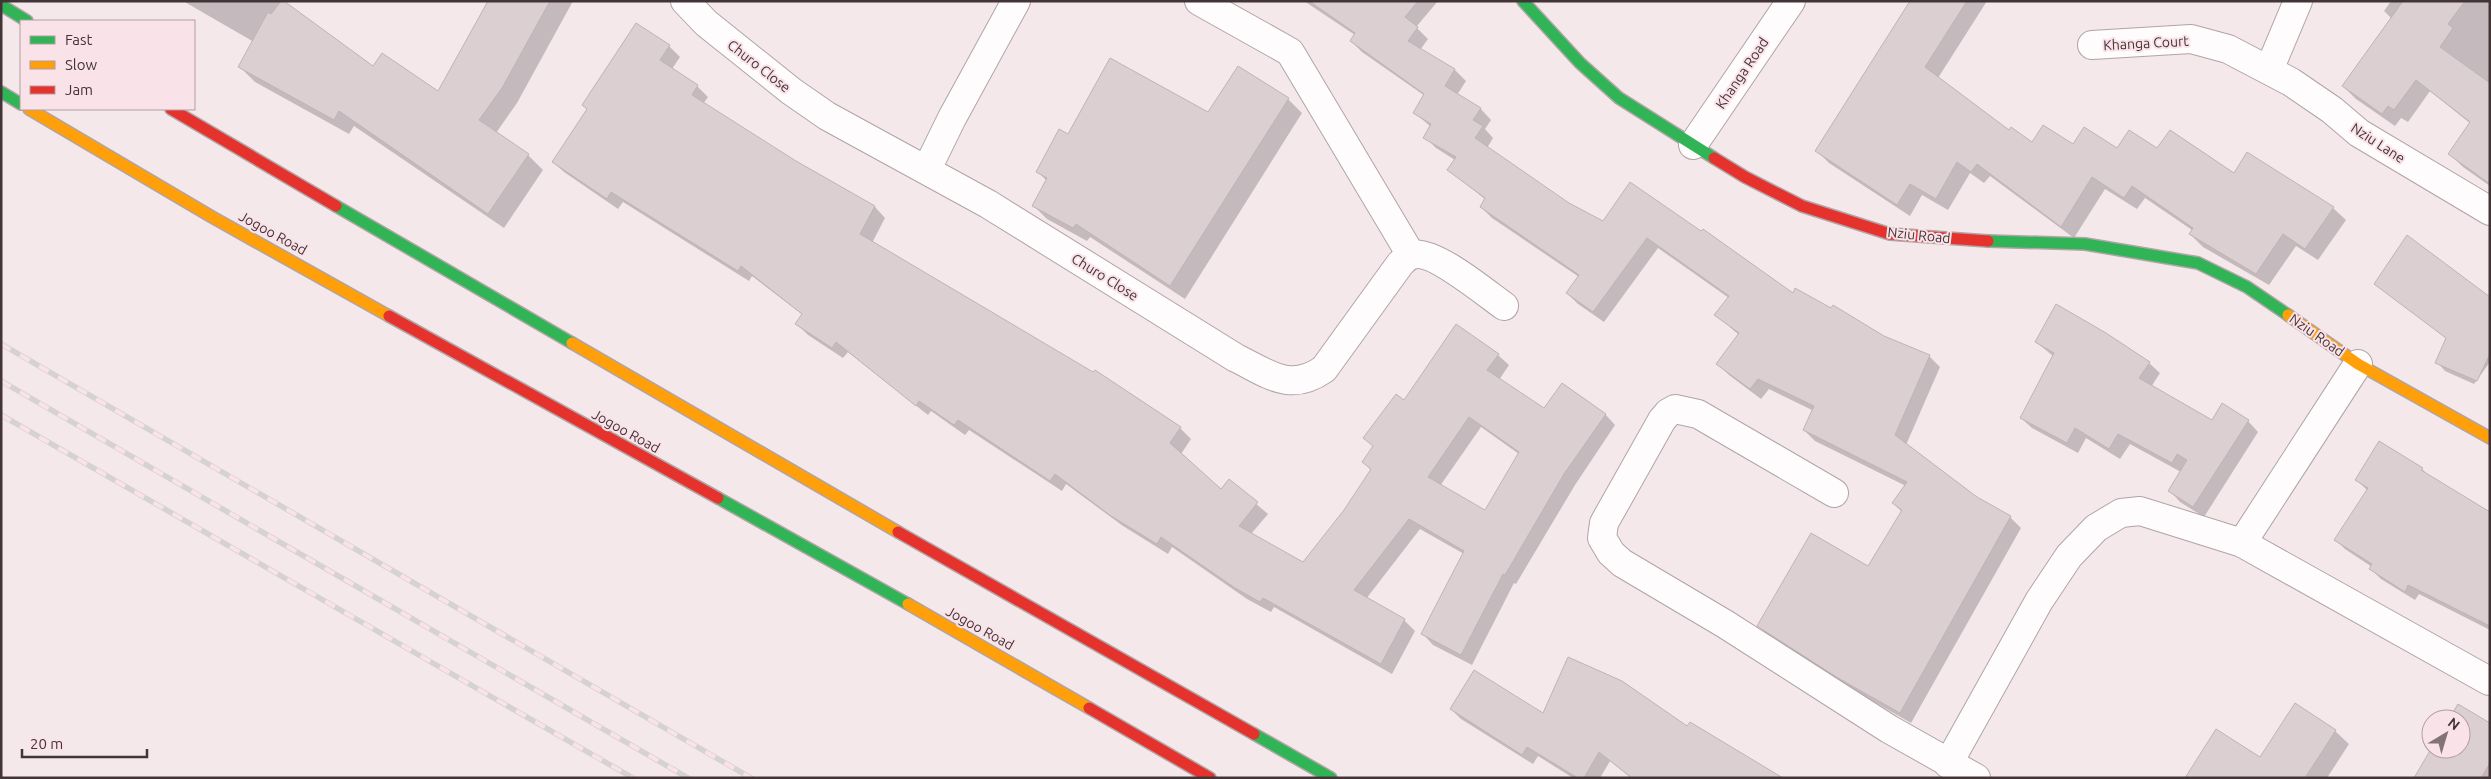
<svg xmlns="http://www.w3.org/2000/svg" width="2491" height="779" font-family="Ubuntu,sans-serif">
<style>
.shadow{fill:#0003;fill-rule:evenodd}
.building{fill:#dccfd2;stroke:#c0b3b6;fill-rule:evenodd}
.lines{fill:none;stroke-linecap:round;stroke-linejoin:round}
.street-casing{stroke:#b0a4a7;stroke-width:30}
.fast-casing{stroke:#b0a4a7;stroke-width:14}
.slow-casing{stroke:#b0a4a7;stroke-width:14}
.jam-casing{stroke:#b0a4a7;stroke-width:14}
.street{stroke:#fefcfc;stroke-width:28}
.fast{stroke:#30b455;stroke-width:11}
.slow{stroke:#ff9f0a;stroke-width:11}
.jam{stroke:#e5322d;stroke-width:11}
.rail-casing{stroke:#d6d1d2;stroke-width:5.5}
.rail{stroke:#fae3e8;stroke-width:4;stroke-dasharray:11;stroke-linecap:butt}
.labels{text-anchor:middle;stroke-width:4;stroke-linejoin:round;paint-order:stroke}
.street-label{font-size:14px;fill:#433437;stroke:#fae3e8}
</style>
<rect width="100%" height="100%" fill="#f5e8eb"/>
<g class="shadow">
<polygon points="183,1 282,1 374,68 438,93 489,1 573,1 517,103 496,133 528,155 543,170 504,228 354,126 349,134 255,82 240,67 254,42"/>
<polygon points="1304,1 1438,1 1416,27 1428,39 1420,50 1455,70 1466,81 1457,95 1480,108 1491,120 1485,129 1493,138 1487,148 1568,204 1604,223 1631,184 1793,294 1884,337 1929,356 1940,367 1906,445 1976,498 2010,517 2021,528 1911,723 1850,688 1770,637 1758,626 1868,568 1902,512 1893,503 1906,486 1815,441 1804,430 1814,411 1769,389 1761,399 1729,375 1718,364 1739,335 1716,315 1729,298 1658,248 1604,322 1578,304 1567,293 1579,277 1492,218 1481,207 1486,200 1449,170 1455,160 1436,148 1425,137 1431,127 1415,113 1425,96 1362,52 1351,41 1355,35"/>
<polygon points="1911,1 1987,1 1938,78 2010,131 2032,144 2117,150 2157,150 2333,208 2346,220 2318,260 2296,246 2269,285 2203,247 2190,234 2192,230 2145,198 2137,209 2105,189 2074,238 1990,176 1984,183 1970,173 1948,210 1922,195 1910,216 1829,163 1817,151"/>
<polygon points="2391,1 2490,1 2490,186 2463,167 2450,154 2471,124 2430,91 2408,122 2401,118 2395,126 2356,99 2343,86 2392,19 2384,11"/>
<path d="M637,25L669,46L680,57L672,69L697,86L708,97L703,104L795,162L875,207L885,218L872,243L1180,428L1191,439L1181,454L1221,490L1229,481L1268,514L1251,534L1304,564L1345,511L1372,471L1363,462L1374,447L1365,438L1404,402L1498,355L1509,365L1499,380L1544,410L1605,414L1615,425L1575,485L1516,584L1514,583L1472,665L1433,645L1423,634L1464,554L1420,529L1366,599L1404,620L1415,631L1392,674L1274,607L1271,612L1247,599L1172,547L1168,554L1123,526L1066,484L1062,491L969,430L965,435L931,411L928,415L848,352L843,358L808,335L797,324L803,315L752,276L749,281L623,202L618,209L564,172L553,162L588,110L583,105ZM1481,427L1519,454L1485,512L1440,486Z"/>
<polygon points="1288,99 1302,113 1185,299 1090,237 1087,241 1047,219 1033,205 1047,181 1037,171 1069,136"/>
<polygon points="2376,284 2490,298 2490,362 2474,384 2445,371 2437,362 2447,339"/>
<polygon points="2036,342 2149,363 2160,373 2151,387 2212,421 2248,421 2258,432 2204,517 2180,502 2170,491 2181,472 2130,444 2120,459 2086,438 2078,453 2032,428 2021,418 2053,356"/>
<polygon points="2422,469 2430,477 2490,513 2490,630 2419,594 2415,600 2381,579 2371,569 2372,567 2345,549 2336,540 2367,490 2357,480"/>
<polygon points="2295,705 2335,731 2349,744 2327,778 2186,778 2261,759"/>
<polygon points="2458,706 2490,724 2490,778 2416,778 2433,749 2461,749 2461,719 2451,719"/>
<polygon points="1451,709 1688,728 1781,778 1631,778 1610,761 1600,778 1573,778 1538,756 1533,764 1461,719"/>
</g>
<g class="building">
<polygon points="281,1 284,1 373,66 382,53 438,91 488,1 550,1 502,88 479,120 529,154 488,214 339,111 334,120 238,67 268,12 271,14"/>
<polygon points="1309,1 1418,1 1405,17 1418,27 1408,41 1455,69 1445,86 1481,108 1473,120 1483,126 1475,138 1569,203 1603,221 1630,182 1701,231 1703,229 1793,293 1795,288 1831,308 1833,305 1884,336 1930,355 1895,435 1977,497 2011,516 1900,713 1838,678 1757,626 1811,533 1868,566 1902,510 1892,503 1907,482 1803,430 1814,406 1758,379 1750,389 1716,364 1739,333 1714,315 1729,296 1647,238 1593,312 1566,293 1579,275 1480,207 1485,198 1447,170 1456,157 1423,138 1431,124 1413,113 1424,94 1350,41 1355,33"/>
<polygon points="1910,1 1967,1 1925,67 2009,130 2011,127 2032,142 2043,125 2073,144 2084,127 2117,148 2129,130 2157,148 2170,130 2234,173 2247,152 2334,207 2305,249 2283,234 2256,274 2189,234 2193,228 2132,186 2124,198 2092,177 2061,227 1977,164 1971,172 1957,162 1936,199 1910,184 1897,205 1815,151"/>
<polygon points="2403,1 2465,1 2448,24 2453,28 2440,47 2490,83 2490,184 2448,154 2470,122 2416,80 2394,110 2388,106 2382,114 2342,86"/>
<path d="M636,23L670,45L660,60L698,85L692,95L796,161L875,206L860,234L1093,372L1095,370L1181,427L1170,443L1221,489L1229,479L1258,502L1239,526L1303,562L1344,510L1371,469L1362,462L1373,446L1363,438L1396,394L1404,400L1456,324L1499,354L1487,370L1544,408L1562,383L1606,414L1564,474L1505,575L1503,574L1461,655L1421,634L1464,551L1409,519L1354,590L1405,619L1381,664L1263,598L1260,602L1235,588L1161,537L1157,544L1111,516L1055,474L1050,481L958,420L954,425L919,401L916,406L836,342L832,348L795,324L802,314L741,266L738,271L611,192L607,199L552,162L587,109L582,105ZM1469,417L1519,452L1485,510L1428,477Z"/>
<polygon points="1110,58 1208,112 1238,66 1289,98 1170,286 1076,224 1073,228 1032,206 1047,178 1036,172 1059,129 1068,134"/>
<polygon points="2407,235 2490,297 2490,354 2477,381 2435,363 2446,338 2374,284"/>
<polygon points="2056,304 2106,333 2150,362 2139,378 2212,420 2222,403 2249,420 2193,507 2168,491 2187,460 2177,454 2172,463 2118,434 2109,449 2075,428 2067,443 2020,418 2054,353 2035,342"/>
<polygon points="2379,441 2423,468 2421,470 2490,512 2490,626 2408,585 2405,592 2369,569 2372,564 2334,540 2368,488 2355,480"/>
<polygon points="1568,657 1622,681 1687,726 1690,722 1783,778 1632,778 1599,752 1584,778 1578,778 1527,747 1522,755 1450,709 1474,670 1543,713"/>
<polygon points="2295,703 2336,730 2305,778 2185,778 2216,729 2260,757"/>
<polygon points="2458,704 2490,723 2490,763 2481,778 2414,778 2431,749 2461,749 2461,719 2449,719"/>
</g>
<g class="lines">
<g class="street-casing">
<g id="street">
<path d="M685,1L706,23L791,91L827,116L988,204L1236,358C1269,374 1290,393 1324,369L1400,264C1403,261 1408,256 1412,255C1432,248 1487,294 1504,306"/>
<polyline points="1199,1 1290,52 1411,255"/>
<polyline points="2092,45 2191,39 2228,49 2291,82 2332,110 2359,133 2490,211"/>
<polyline points="2269,70 2298,1"/>
<polyline points="1693,145 1791,1"/>
<polyline points="927,169 952,118 1016,1"/>
<polyline points="1834,493 1698,414 1675,409 1668,413 1662,420 1604,523 1602,538 1611,553 1622,563 1725,624 1889,729 1976,778"/>
<polyline points="2242,543 2358,364"/>
<polyline points="1948,764 2039,601 2069,556 2096,528 2121,513 2140,511 2242,543 2489,681"/>
</g>
</g>
<g class="fast-casing">
<g id="fast">
<polyline points="1523,1 1580,63 1619,98 1714,158"/>
<polyline points="1,5 27,21"/>
<polyline points="1,92 21,104"/>
<polyline points="336,206 572,343"/>
<polyline points="1988,241 2085,244 2198,263 2247,287 2288,315"/>
<polyline points="718,498 908,604"/>
<polyline points="1254,734 1331,778"/>
</g>
</g>
<g class="slow-casing">
<g id="slow">
<polyline points="29,109 212,217 389,316"/>
<polyline points="2288,315 2358,364 2490,438"/>
<polyline points="572,343 898,532"/>
<polyline points="908,604 1089,708"/>
</g>
</g>
<g class="jam-casing">
<g id="jam">
<polyline points="171,109 336,206"/>
<polyline points="1714,158 1745,177 1802,206 1890,234 1988,241"/>
<polyline points="389,316 718,498"/>
<polyline points="898,532 1254,734"/>
<polyline points="1089,708 1210,778"/>
</g>
</g>
<use href="#street" class="street"/>
<use href="#fast" class="fast"/>
<use href="#slow" class="slow"/>
<use href="#jam" class="jam"/>
<g class="rail-casing">
<g id="rail">
<polyline points="1,344 751,778"/>
<polyline points="1,381 688,778"/>
<polyline points="1,415 633,778"/>
</g>
</g>
<use href="#rail" class="rail"/>
</g>
<g class="labels">
<g class="street-label">
<text transform="translate(2146 43) rotate(-3)" y="5">Khanga Court</text>
<text transform="translate(759 66) rotate(38)" y="5">Churo Close</text>
<text transform="translate(1742 73) rotate(-56)" y="5">Khanga Road</text>
<text transform="translate(2378 143) rotate(33)" y="5">Nziu Lane</text>
<text transform="translate(273 233) rotate(29)" y="5">Jogoo Road</text>
<text transform="translate(1919 235) rotate(6)" y="5">Nziu Road</text>
<text transform="translate(1105 277) rotate(32)" y="5">Churo Close</text>
<text transform="translate(2317 335) rotate(35)" y="5">Nziu Road</text>
<text transform="translate(626 431) rotate(29)" y="5">Jogoo Road</text>
<text transform="translate(980 628) rotate(29)" y="5">Jogoo Road</text>
</g>
</g>
<rect width="2491" height="779" fill="none" stroke="#433437" stroke-width="5"/>
<rect x="20" y="20" width="175" height="90" fill="#fae3e8" stroke="#b19da1"/>
<rect x="30" y="36" width="25" height="8" fill="#30b455" stroke="#b19da1"/>
<text x="65" y="45" font-size="15" fill="#433437">Fast</text>
<rect x="30" y="61" width="25" height="8" fill="#ff9f0a" stroke="#b19da1"/>
<text x="65" y="70" font-size="15" fill="#433437">Slow</text>
<rect x="30" y="86" width="25" height="8" fill="#e5322d" stroke="#b19da1"/>
<text x="65" y="95" font-size="15" fill="#433437">Jam</text>
<g transform="translate(2446 734) rotate(38)"><circle r="24" fill="#fae3e8" stroke="#b19da1"/>
<path d="M0-4L9 19L0 12L-9 19Z" fill="#817376"/>
<text y="-8" font-size="14" font-weight="bold" text-anchor="middle" fill="#433437">N</text>
</g>
<path d="M22 749v8h125v-8" fill="none" stroke="#433437" stroke-width="2.5"/>
<text x="30" y="749" font-size="15" fill="#433437" stroke="#fae3e8" stroke-width="4" paint-order="stroke">20 m</text>
</svg>
